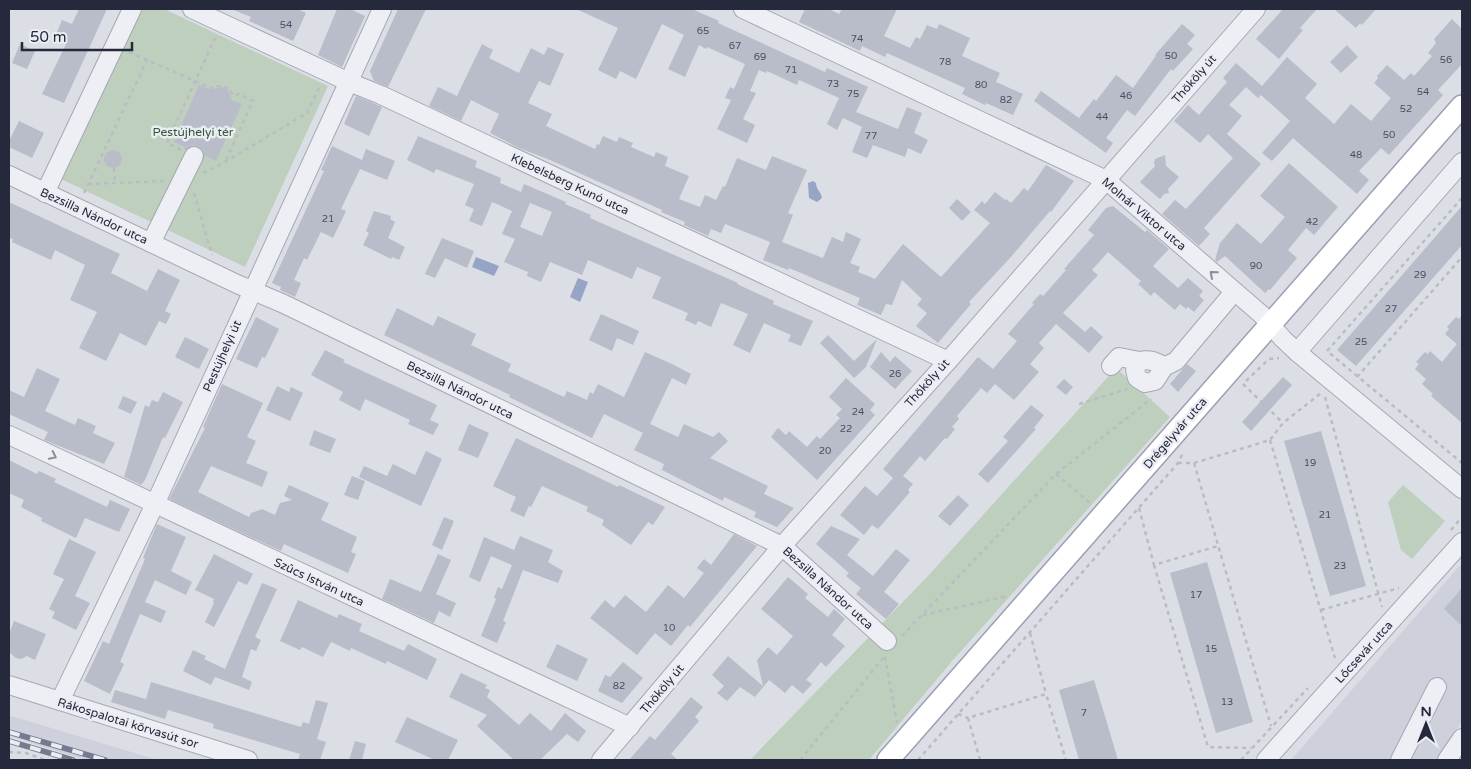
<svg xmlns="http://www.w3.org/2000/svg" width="1471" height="769" font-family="'Varela Round',sans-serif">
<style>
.built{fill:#ced0db}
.green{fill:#bed0bd}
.water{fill:#96a4c6}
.building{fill:#b9bcc9;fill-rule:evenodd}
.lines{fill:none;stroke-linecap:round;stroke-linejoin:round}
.minor-casing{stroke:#a5a8b3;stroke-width:20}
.major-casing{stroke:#9b9fb1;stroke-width:24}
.path{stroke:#babcc4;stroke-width:2.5;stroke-dasharray:4 4;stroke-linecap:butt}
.minor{stroke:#eeeff4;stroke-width:18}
.major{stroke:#fff;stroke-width:21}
.rail-casing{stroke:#757a8f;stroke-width:5.5}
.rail{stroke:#ebedf4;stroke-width:4;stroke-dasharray:11;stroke-linecap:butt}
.oneway{stroke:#8a8c98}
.labels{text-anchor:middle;stroke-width:5;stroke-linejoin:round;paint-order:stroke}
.number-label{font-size:10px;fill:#4b4e5f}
.street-label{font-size:12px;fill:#26293c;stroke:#ebedf4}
.park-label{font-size:12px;fill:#335734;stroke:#ebedf4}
</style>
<rect width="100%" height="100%" fill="#dcdee6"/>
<g class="built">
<polygon points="1462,563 1462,721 1436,760 1291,760"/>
<polygon points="9,716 18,718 158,760 86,760 9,736"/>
</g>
<g class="green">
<polygon points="140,9 164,9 328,86 245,267 61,179"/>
<polygon points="1116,368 1170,417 953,660 869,760 750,760 927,577"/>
<polygon points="1403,485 1445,521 1412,559 1401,550 1388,502"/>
</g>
<g class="water">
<path d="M813,181L816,183C816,190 821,191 822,198L817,202L809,198L808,183Z"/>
<polygon points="476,257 499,266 494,276 472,267"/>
<polygon points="578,278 588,282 580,302 570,297"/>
</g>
<g class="building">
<polygon points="79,9 107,9 64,103 42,94 67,42 55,37 62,20 72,24"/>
<polygon points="231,9 297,9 306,13 293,41 249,21 251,17"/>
<polygon points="337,9 350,9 365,16 342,67 318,55"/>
<polygon points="398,9 426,9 388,87 374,81 370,71"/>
<polygon points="576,9 692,9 719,21 718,23 825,72 827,68 868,87 856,112 898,129 907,107 922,113 914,133 928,140 921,154 908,148 905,157 873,145 867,158 852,152 862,127 843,118 837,130 827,124 839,98 799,80 797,85 767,71 766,73 759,70 750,91 756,93 743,119 755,125 747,143 717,129 731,100 725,98 730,87 734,89 745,64 707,47 706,49 699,45 685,77 668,69 684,35 662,24 636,79 620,71 616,79 598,70 618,28"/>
<polygon points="805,9 829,9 839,14 842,9 897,9 884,36 910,48 916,37 920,39 927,25 937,29 939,24 970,38 962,56 1000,73 996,82 1023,94 1013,115 986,103 985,105 962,94 965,88 887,53 885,57 862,46 860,51 799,22"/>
<polygon points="1283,9 1317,9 1300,28 1303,30 1279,59 1256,39"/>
<polygon points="1334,9 1376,9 1362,25 1360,23 1356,28"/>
<polygon points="1452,19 1462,29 1462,64 1438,90 1443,95 1389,155 1381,148 1359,171 1369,180 1357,194 1293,138 1272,161 1262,153 1290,121 1261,95 1258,98 1246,87 1229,105 1242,116 1227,134 1261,164 1204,228 1210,234 1199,246 1162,214 1175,200 1186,209 1233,158 1208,134 1200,143 1174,121 1188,105 1199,115 1227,82 1223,78 1236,63 1262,86 1287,57 1317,84 1305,98 1334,124 1351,104 1371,121 1391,98 1374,83 1378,78 1377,76 1387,65 1404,80 1411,73 1414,76 1432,56 1428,53 1436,43 1434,39"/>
<polygon points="1182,24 1195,35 1187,44 1193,49 1173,71 1171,69 1135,116 1127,110 1106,138 1113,143 1106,153 1034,101 1041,91 1079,118 1094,99 1096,101 1116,75 1133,88 1156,56 1155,55"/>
<polygon points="20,44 35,51 27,69 12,63"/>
<polygon points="482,44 493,50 489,58 519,73 531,48 544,55 548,47 564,54 550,86 539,81 528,103 552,114 546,126 595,149 597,144 599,145 603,136 617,142 619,137 633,143 631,147 654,157 656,152 668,157 665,166 689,176 679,199 700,207 705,195 716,200 723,186 725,187 737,158 766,170 772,156 807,170 788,213 793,215 782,242 823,258 832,237 843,242 846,232 861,239 850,263 860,267 858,272 875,279 903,244 941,277 990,223 974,210 982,201 985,204 995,192 1005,200 1006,199 1011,203 1024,188 1028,191 1046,165 1074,181 1051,212 1050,211 1010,258 969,302 971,304 938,343 916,326 927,313 917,305 922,299 902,280 892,305 886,304 881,315 857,305 860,298 789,268 788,270 763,260 770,242 725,224 721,233 711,229 708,236 684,225 685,222 661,212 662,210 550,160 519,148 490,133 499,114 471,100 461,121 429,106 438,87 457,96"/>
<polygon points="1347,45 1358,57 1341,73 1330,62"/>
<polygon points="199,85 212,90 220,87 225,88 228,90 232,100 242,104 216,161 206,156 204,158 203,151 198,146 193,145 186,150 184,149 185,147 174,142"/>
<polygon points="356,96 382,107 369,136 344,124"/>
<polygon points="19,121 44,133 32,158 9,147 9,141"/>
<path d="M418,136L477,161L475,167L501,178L500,183L521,192L524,184L566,202L565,204L591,215L590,218L738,283L737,284L774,301L773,304L813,321L801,346L788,341L791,335L764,323L750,353L733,345L748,314L721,303L711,327L698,321L696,325L685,320L688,313L652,298L661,277L637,267L632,279L588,260L582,275L550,262L541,282L527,276L528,272L504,262L515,239L502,234L512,211L492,202L482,226L469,221L474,209L465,205L474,184L436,169L434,173L407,160ZM530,203L552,212L542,236L520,227Z"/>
<polygon points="332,146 362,160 366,149 395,161 387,180 360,169 341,209 346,211 333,238 321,232 307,260 304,258 294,280 301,283 295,297 280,290 281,287 272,283 324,171 321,170"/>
<circle cx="113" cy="159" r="9"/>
<polygon points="1165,155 1166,166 1179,177 1168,189 1169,193 1164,194 1160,199 1140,182 1155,166 1154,163 1155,159"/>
<polygon points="1289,163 1338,207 1314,235 1306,228 1288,250 1297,258 1270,290 1269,289 1265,293 1225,256 1217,262 1215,260 1220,243 1237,223 1261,244 1285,217 1260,196"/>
<polygon points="957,199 971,212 962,221 949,208"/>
<polygon points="9,202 120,254 111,273 147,291 158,269 180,280 165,311 171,314 166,324 159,321 146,346 120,333 106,361 79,348 97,312 70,300 85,265 55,250 51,260 12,242 13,239 9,238"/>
<polygon points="1113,206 1145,232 1147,230 1169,249 1153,266 1178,288 1188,278 1203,291 1199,296 1204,300 1194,312 1188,307 1186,309 1180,304 1175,310 1154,292 1151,296 1138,284 1141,281 1108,252 1092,270 1098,275 1063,313 1085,332 1091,326 1103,337 1089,353 1056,324 1039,343 1044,348 1030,364 1039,372 1014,400 995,384 987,393 981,388 957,416 959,419 952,427 955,429 947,439 945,438 925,461 920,456 903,476 913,484 908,490 910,492 878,529 872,525 864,535 840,515 865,486 877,496 893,478 883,469 978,357 993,369 1017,341 1008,334 1034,304 1032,303 1040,294 1043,296 1066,270 1064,269 1094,235 1088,230 1106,208"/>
<polygon points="1462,206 1462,245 1356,366 1337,350"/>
<polygon points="374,211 391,216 390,219 395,222 388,238 405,247 399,260 392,257 391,259 363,245 369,233 366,231"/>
<polygon points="442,238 474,251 467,268 445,258 435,278 425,274"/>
<polygon points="397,308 433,326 438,316 476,334 471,345 511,364 508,371 564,397 567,391 587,400 590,392 593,394 598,384 624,397 645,352 670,363 691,374 686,385 672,378 650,424 678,437 684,424 713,437 719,432 728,441 710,458 768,486 764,494 794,508 777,527 754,517 756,512 724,497 723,501 662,470 664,464 634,450 643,433 604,414 592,438 509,397 510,395 384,335"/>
<polygon points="601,314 639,331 633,345 617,338 612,351 589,340"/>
<polygon points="1462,315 1462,423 1431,396 1433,394 1422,384 1426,379 1415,369 1419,364 1416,362 1425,352 1428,354 1430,351 1442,362 1457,344 1445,334 1449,329 1447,327 1456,317 1459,319"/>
<polygon points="256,317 279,329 265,358 262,357 257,368 236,359"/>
<polygon points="828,335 854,361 877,339 866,367 854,378 820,343"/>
<polygon points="185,337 209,349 199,369 175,357"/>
<polygon points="325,350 345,360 343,362 437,405 430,420 439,424 433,435 408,424 410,420 365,399 360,411 339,400 343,392 311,375"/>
<polygon points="881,352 890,362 895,356 912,371 895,389 870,367"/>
<polygon points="1187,364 1196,371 1178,392 1170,384"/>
<polygon points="37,368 60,379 45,411 75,425 78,418 96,426 93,433 115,443 104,464 44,440 48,432 9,414 9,390 24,397"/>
<polygon points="1283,377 1292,385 1251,431 1242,422"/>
<polygon points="846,378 875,404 870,410 875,415 817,480 771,437 778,428 786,435 789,431 807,447 817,436 820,439 840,418 836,415 842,409 829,397"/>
<polygon points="1064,379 1073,387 1066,395 1056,387"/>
<polygon points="222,384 263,403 247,437 256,441 246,463 268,472 262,487 211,466 198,492 249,517 251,513 262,509 275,515 280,503 292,500 284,496 289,485 329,503 321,520 357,537 351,552 356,554 348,573 284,544 281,551 169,499 205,428 203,427"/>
<polygon points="277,386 289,392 291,387 303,393 290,421 266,410"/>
<polygon points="163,392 183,402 165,438 163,437 145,480 141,485 124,477 145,405 149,407 152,400 158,402"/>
<polygon points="123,396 137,402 131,414 118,408"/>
<polygon points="1031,405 1044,415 1034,428 1036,429 988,483 978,474 1008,441 1003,437"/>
<polygon points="469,424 489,433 478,458 458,450"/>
<polygon points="314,430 336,439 330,453 309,445"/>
<polygon points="1321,431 1366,586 1330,596 1284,441"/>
<polygon points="516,438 618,487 619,485 665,507 653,525 648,522 631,545 602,525 604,520 586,511 588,507 542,486 531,507 529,506 524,517 510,511 516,497 493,486"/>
<polygon points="426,451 442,459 421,506 359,477 364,466 387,476 393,464 415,475"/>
<polygon points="9,460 37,474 39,471 56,479 54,482 107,507 110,500 130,509 119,532 85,518 76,538 41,521 42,518 21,507 24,500 9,493"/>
<polygon points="352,476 365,481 358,500 344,495"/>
<polygon points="958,495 969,505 950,526 938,516"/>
<polygon points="444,517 454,521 442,550 432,545"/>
<polygon points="157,524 186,537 171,571 192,582 186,595 155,580 145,602 166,611 161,623 140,614 120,662 124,664 110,694 84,681 103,641 109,644 145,559 143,558"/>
<polygon points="831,526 860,539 847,555 873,576 896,549 910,560 884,592 899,604 886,619 856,594 861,588 846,576 849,573 816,544"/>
<polygon points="734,534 757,546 690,627 688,625 671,646 655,633 637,655 590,618 605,600 614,608 625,595 646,612 668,585 684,598 704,573 697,568 704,559 711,565"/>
<polygon points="520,536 553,550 548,562 563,571 558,583 523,570 503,621 506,622 497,643 481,636 496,599 494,598 498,587 502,589 512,565 491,556 480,582 469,577 484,537 514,550"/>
<polygon points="69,539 96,552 75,596 90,603 76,630 52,618 55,612 49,609 64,579 53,574"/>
<polygon points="214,554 253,574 247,585 238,581 214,627 205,622 214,603 213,602 214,599 195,590"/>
<polygon points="438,554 451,560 436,594 456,603 450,617 439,611 434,623 382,599 390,579 421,592"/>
<polygon points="1207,562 1253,722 1216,733 1170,573"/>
<polygon points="788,577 808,594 805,598 828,617 834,609 845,619 832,635 845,646 826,667 821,662 806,680 812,684 803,694 792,685 785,693 769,680 755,697 740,687 727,701 717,693 724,686 712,675 728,656 763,686 757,660 768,647 777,655 793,636 761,609"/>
<polygon points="262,583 277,589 255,637 261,640 256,651 251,649 242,677 252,682 249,690 215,677 211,685 183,671 193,650 206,656 204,659 225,669"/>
<polygon points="1462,588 1462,626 1444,609"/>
<polygon points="298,600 337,618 339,614 362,624 359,631 404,651 408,644 437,659 427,680 387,661 386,664 351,648 350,651 331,642 323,657 302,647 300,650 280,641"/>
<polygon points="14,621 46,634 35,660 27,656 21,659 16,658 10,653 9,634"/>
<polygon points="557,644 588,659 577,681 546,667"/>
<polygon points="623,662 643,678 622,703 598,691 605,675 610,677"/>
<polygon points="461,673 487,685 485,688 490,690 487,697 519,725 530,713 551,731 565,713 586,731 578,742 567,734 540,760 514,760 477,726 487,715 449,697"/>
<polygon points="1094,680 1110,733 1118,760 1079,760 1059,690"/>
<polygon points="151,682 301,727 303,722 309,724 316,700 328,703 317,739 326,742 320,760 298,760 300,754 213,728 214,724 168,710 165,719 111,702 115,690 146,699"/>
<polygon points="691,697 703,707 695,717 699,721 671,754 678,760 629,760 650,736 655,740"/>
<polygon points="407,717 458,740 448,760 435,760 395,742"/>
<polygon points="355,741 366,744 362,760 349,760"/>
</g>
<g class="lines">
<g class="minor-casing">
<g id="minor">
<polyline points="192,9 349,82 381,95 948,361"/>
<polyline points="743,9 1106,180 1262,315 1283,339 1297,352 1462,489"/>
<polyline points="9,175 237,284 284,304 782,546 887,641"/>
<polyline points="45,193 132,9"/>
<polyline points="151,243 194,156"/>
<polyline points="1297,352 1462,162"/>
<polyline points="1111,366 1119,357 1139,361"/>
<path d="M1164,367L1155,381L1145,383L1137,378L1135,370L1139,361C1150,359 1156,361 1164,367L1176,361L1234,292"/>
<polyline points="9,435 630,727"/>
<polyline points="9,685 248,760"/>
<polyline points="60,701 155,504 382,9"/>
<polyline points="601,760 782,546 948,361 1256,9"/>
<polyline points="1266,760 1462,542"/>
<polyline points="1400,760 1437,687"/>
<polyline points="1447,760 1462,738"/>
</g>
</g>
<g class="major-casing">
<polyline id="major" points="888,760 1462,106"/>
</g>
<g class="path">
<path d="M129,52L213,89L217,86C226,86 230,88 233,96L239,94L253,101L225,162"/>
<polyline points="181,150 167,143 215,38"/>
<polyline points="114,168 115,182"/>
<polyline points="203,173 225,162 307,113 319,88 322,87"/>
<polyline points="88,184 164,181"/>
<polyline points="84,193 147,60"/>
<polyline points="194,193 212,255"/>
<polyline points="1462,198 1327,351 1462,463"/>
<polyline points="1357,377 1462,257"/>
<polyline points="1246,381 1269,359 1279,358"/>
<polyline points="1243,384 1283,423"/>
<polyline points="1325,397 1382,607"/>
<polyline points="1079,404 1127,389"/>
<polyline points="1270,440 1335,658"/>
<polyline points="1178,463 1194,463 1271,726"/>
<polyline points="1194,463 1270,440 1283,423 1321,393"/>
<polyline points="1056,474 1091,504"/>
<polyline points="1139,508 1154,565 1218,546"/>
<polyline points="1451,530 1462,517"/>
<polyline points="1154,565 1208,747 1251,748"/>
<polyline points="1321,610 1399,588"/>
<polyline points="923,615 1008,596"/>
<polyline points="1030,633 1046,694"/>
<polyline points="902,636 1056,474 1151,399"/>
<polyline points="885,657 897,723"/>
<polyline points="958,714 968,718"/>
<polyline points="9,752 26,753 45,760"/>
<polyline points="800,760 884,657"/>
<polyline points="918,760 1178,463 1184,451"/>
<polyline points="980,760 968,718 1046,694 1066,760"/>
<polyline points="1241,760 1308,688"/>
</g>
<use href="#minor" class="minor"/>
<use href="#major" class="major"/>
<g class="rail-casing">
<g id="rail">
<polyline points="9,732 105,760"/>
<polyline points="9,741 73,760"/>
</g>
</g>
<use href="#rail" class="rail"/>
</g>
<defs><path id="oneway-chevron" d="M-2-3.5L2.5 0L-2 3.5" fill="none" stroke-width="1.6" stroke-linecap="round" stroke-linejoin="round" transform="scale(1.25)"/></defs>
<g class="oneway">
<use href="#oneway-chevron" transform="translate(1213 274) rotate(-139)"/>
<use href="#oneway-chevron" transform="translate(53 456) rotate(26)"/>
</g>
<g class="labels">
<g class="number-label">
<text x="286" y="28">54</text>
<text x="703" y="34">65</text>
<text x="857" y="42">74</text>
<text x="735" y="49">67</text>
<text x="1171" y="59">50</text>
<text x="760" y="60">69</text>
<text x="1446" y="63">56</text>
<text x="945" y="65">78</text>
<text x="791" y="73">71</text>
<text x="833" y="87">73</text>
<text x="981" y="88">80</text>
<text x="1423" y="95">54</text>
<text x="853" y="97">75</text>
<text x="1126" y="99">46</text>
<text x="1006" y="103">82</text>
<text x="1406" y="112">52</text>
<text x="1102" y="120">44</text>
<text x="1389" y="138">50</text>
<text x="871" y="139">77</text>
<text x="1356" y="158">48</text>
<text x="328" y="222">21</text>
<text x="1312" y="225">42</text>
<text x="1256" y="269">90</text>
<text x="1420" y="278">29</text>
<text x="1391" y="312">27</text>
<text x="1361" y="345">25</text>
<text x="895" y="377">26</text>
<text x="858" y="415">24</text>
<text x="846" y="432">22</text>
<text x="825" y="454">20</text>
<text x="1310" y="466">19</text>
<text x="1325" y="518">21</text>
<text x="1340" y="569">23</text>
<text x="1196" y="598">17</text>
<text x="669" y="631">10</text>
<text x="1211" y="652">15</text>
<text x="619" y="689">82</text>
<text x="1227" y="705">13</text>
<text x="1084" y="716">7</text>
</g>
<g class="street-label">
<text transform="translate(1194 79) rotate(-49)" y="4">Thököly út</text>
<text transform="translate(570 184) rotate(25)" y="4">Klebelsberg Kunó utca</text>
<text transform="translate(1144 214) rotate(40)" y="4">Molnár Viktor utca</text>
<text transform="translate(94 216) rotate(25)" y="4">Bezsilla Nándor utca</text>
<text transform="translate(222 356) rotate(-66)" y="4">Pestújhelyi út</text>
<text transform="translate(927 383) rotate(-48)" y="4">Thököly út</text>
<text transform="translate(460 390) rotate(26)" y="4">Bezsilla Nándor utca</text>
<text transform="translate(1175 433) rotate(-49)" y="4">Drégelyvár utca</text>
<text transform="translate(319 582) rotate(25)" y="4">Szűcs István utca</text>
<text transform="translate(828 588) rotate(42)" y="4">Bezsilla Nándor utca</text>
<text transform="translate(1364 652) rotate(-48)" y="4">Lőcsevár utca</text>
<text transform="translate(662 689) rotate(-50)" y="4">Thököly út</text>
<text transform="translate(128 723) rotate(17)" y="4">Rákospalotai körvasút sor</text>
</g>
<g class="park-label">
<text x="193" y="136">Pestújhelyi tér</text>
</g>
</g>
<rect width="1471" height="769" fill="none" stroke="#26293c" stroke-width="20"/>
<g transform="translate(1426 724)" stroke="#ebedf4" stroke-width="4" paint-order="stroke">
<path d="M0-4L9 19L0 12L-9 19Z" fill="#26293c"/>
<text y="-8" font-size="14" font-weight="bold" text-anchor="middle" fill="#26293c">N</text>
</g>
<path d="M22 42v8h110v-8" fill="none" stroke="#26293c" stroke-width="2.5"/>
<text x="30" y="42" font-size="15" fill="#26293c" stroke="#ebedf4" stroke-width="4" paint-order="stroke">50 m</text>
</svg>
